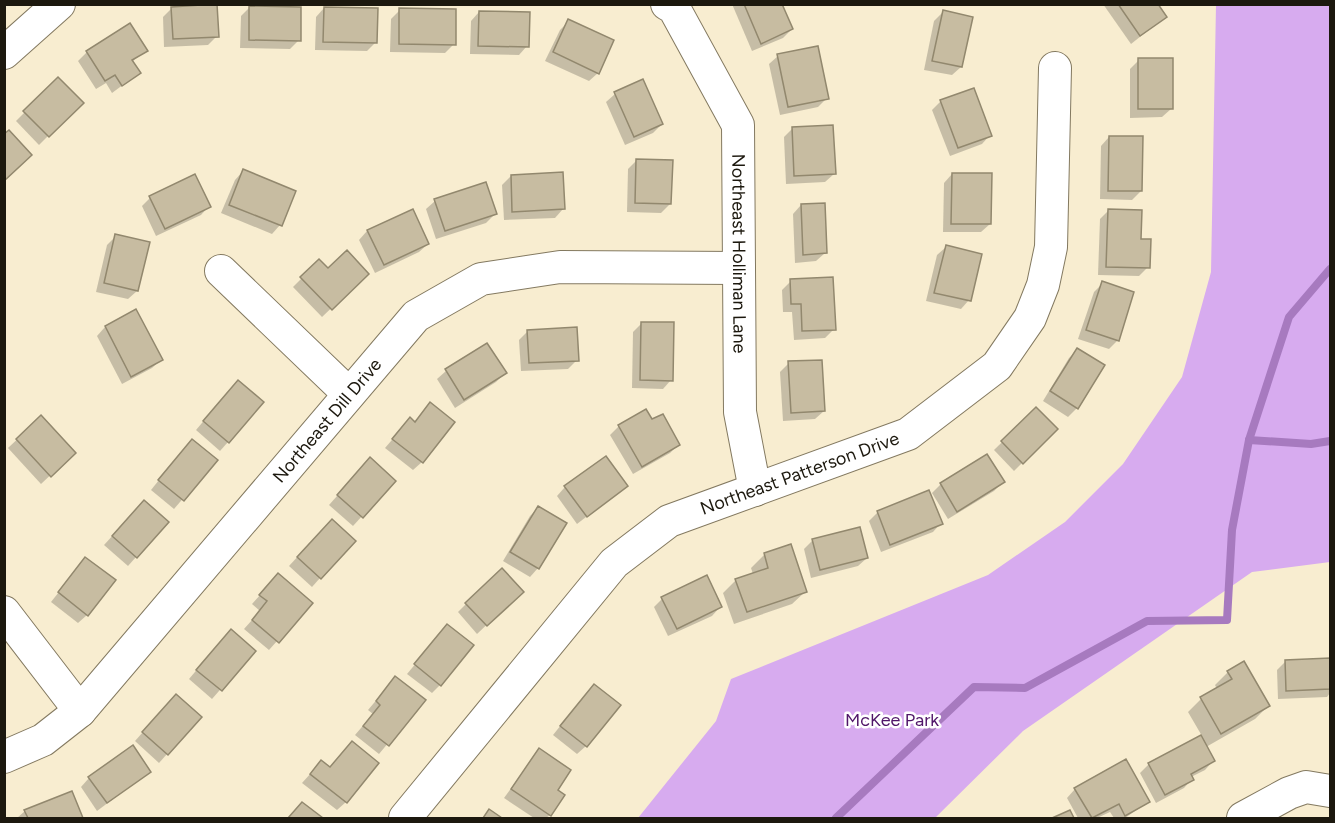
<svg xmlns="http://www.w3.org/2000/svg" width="1335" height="823" font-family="Figtree,sans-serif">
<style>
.green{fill:#d7abef}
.shadow{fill:#0003}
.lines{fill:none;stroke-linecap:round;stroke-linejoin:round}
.stream{stroke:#a77abf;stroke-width:8}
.building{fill:#c7bca1;stroke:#92886e;stroke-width:1.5}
.minor-casing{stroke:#837960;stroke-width:34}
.minor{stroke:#fff;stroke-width:32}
.labels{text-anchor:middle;stroke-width:5;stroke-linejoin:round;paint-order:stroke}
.street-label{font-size:18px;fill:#1c180e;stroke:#fff}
.park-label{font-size:18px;fill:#501569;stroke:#fff}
</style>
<rect width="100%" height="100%" fill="#f8edd0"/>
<polygon class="green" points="1216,5 1330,5 1330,562 1252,572 1023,731 935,818 638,818 716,721 731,679 988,575 1065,522 1123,464 1182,377 1211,272"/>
<g class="shadow">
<polygon points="732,4 781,4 792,29 783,38 752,51"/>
<polygon points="1103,4 1156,4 1165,17 1131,44"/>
<polygon points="250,7 299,40 290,49 240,48 241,16"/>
<polygon points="172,8 217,36 208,45 164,47 163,17"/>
<polygon points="324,8 376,42 367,51 315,50 316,17"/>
<polygon points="400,10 454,44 445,53 390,52 391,19"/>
<polygon points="479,12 527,46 519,55 470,54 471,21"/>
<polygon points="943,12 961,67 952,75 924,70 934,21"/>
<polygon points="569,21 598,73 589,81 545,61 560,30"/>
<polygon points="130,25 146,50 132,62 139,73 112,93 106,83 96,89 78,61 87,52"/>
<polygon points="778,56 827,98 818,107 780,115 769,64"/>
<polygon points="1139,60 1171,109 1162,117 1130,118 1130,69"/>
<polygon points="58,79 81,103 39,145 16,121"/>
<polygon points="642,81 662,124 653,133 625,145 606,102 615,94"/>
<polygon points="941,101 990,135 982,144 950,156 932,110"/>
<polygon points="793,128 834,174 825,182 786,184 784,137"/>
<polygon points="1109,137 1141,191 1132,200 1100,199 1101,146"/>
<polygon points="637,160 670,204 661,213 627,212 628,169"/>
<polygon points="243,171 294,192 280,225 272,234 221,213 235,180"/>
<polygon points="952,174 990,224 981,232 943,232 944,183"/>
<polygon points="511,176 563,209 555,218 504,220 502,185"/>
<polygon points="150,198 209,206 201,215 156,236 142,206"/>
<polygon points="435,201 495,214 486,223 436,239 426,209"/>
<polygon points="801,205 825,253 816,261 795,263 793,214"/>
<polygon points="1109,210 1140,240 1148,267 1139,276 1098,275 1100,219"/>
<polygon points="412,211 428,244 419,252 375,273 359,240 367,231"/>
<polygon points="116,236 137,291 128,299 96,292 107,245"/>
<polygon points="946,247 969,300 961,309 926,301 937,255"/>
<polygon points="319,261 328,270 367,274 322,317 293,287"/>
<polygon points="791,281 834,329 825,338 794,340 792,312 783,312 782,290"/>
<polygon points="1103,283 1132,293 1117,341 1109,349 1078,339 1094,292"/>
<polygon points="136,311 161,360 152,368 122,384 97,336 105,327"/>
<polygon points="642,323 671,380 663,389 632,388 633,332"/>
<polygon points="528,331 577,360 568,369 521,371 519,340"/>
<polygon points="487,345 505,373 496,382 455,408 437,379 446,371"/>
<polygon points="1077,350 1077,408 1068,417 1043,401 1069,358"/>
<polygon points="789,363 824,411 815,419 783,421 780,372"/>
<polygon points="229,391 228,442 220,451 196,430"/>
<polygon points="430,404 422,462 413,470 385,448 410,419 414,423"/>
<polygon points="1036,409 1056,429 1014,471 994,450"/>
<polygon points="645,411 652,421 679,444 670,453 633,474 610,435 619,426"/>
<polygon points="41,417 74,453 41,484 8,448"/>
<polygon points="183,450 216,460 174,509 151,490"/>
<polygon points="987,456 1003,482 994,491 948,519 932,493 940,485"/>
<polygon points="362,468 394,481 353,526 329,505"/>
<polygon points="626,486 577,524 557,496 565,487"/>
<polygon points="538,508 538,568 530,577 503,561 530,516"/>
<polygon points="136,510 136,557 128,566 104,545"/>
<polygon points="878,512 941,523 933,532 881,552 869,521"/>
<polygon points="323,529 320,578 312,587 289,566"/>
<polygon points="859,529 867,558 858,566 811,578 804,549 812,541"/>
<polygon points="790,546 806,591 792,604 734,624 723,593 736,580 753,574 751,568 764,555"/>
<polygon points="85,559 87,615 78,623 51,602"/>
<polygon points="270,584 311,603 269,650 244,629 260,611 252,604"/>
<polygon points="662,599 720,607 712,616 668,636 654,607"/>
<polygon points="513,600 477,634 458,612 466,604"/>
<polygon points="447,626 440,685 432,693 407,674"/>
<polygon points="222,640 254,651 212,699 189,679"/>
<polygon points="1330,659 1330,693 1327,697 1278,699 1277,670 1286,661"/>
<polygon points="1228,672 1268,706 1255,719 1206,747 1213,761 1205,770 1191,777 1192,779 1184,788 1156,803 1140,773 1149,764 1202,736 1188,712 1201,699 1217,689 1215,685"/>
<polygon points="395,678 424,700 379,754 355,735 373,714 368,710"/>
<polygon points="586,694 586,746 577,754 553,735"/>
<polygon points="167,705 167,754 159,763 135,741"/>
<polygon points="352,743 346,802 337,810 302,783 321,762 329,768"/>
<polygon points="539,750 556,791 550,815 546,818 534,818 504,798"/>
<polygon points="149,772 97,811 81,787 89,778"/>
<polygon points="1075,789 1148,802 1125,818 1114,818 1110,812 1097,818 1078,818 1067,798"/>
<polygon points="71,793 81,818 17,818 25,811"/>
</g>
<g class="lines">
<g class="stream">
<polyline points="1249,440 1311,444 1330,441"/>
<polyline points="836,818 974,687 1025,688 1147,621 1227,620 1232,530 1249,440 1289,317 1330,269"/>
</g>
</g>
<g class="building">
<polygon points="217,4 219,37 173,39 171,7"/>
<polygon points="744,4 782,4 793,29 761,44"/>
<polygon points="1118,4 1158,4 1167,17 1140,36"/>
<polygon points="249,6 301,7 301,41 249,40"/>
<polygon points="324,7 378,8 377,43 323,42"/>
<polygon points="399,8 456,9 456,45 399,44"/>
<polygon points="943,10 973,17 962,67 932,61"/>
<polygon points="479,11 530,12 529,47 478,46"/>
<polygon points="568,19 614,40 599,74 553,52"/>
<polygon points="130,23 148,51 132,60 141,73 122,86 115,75 105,81 86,51"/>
<polygon points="818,46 829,99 788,107 777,54"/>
<rect x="1138" y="58" width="35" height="51"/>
<polygon points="58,77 84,103 49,137 23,111"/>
<polygon points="643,79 663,124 634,137 614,92"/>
<polygon points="974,88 992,136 958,148 940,100"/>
<polygon points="833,125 836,174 794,176 792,127"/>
<polygon points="9,130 32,155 4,181 4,134"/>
<polygon points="1109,136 1143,136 1142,191 1108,191"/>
<polygon points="636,159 673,160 671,204 635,203"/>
<polygon points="243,169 296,191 282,226 229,205"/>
<polygon points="563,172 565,209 512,212 511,175"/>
<polygon points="952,173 992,173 991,224 951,224"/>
<polygon points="195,174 211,207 165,229 149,196"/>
<polygon points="486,182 497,214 445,231 434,199"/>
<polygon points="825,203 827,253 803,255 801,204"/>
<polygon points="413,209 429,244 384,265 367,230"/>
<polygon points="1108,209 1142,210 1141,239 1151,239 1150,268 1106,267"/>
<polygon points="115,234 150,242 138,291 104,283"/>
<polygon points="946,245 982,254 971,301 934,293"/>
<polygon points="347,250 369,274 332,310 300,277 319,259 328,268"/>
<polygon points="833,277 836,330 802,331 801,304 791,304 790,279"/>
<polygon points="1102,281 1134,292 1119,341 1086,330"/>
<polygon points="136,309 163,360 131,377 105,326"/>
<polygon points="641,322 674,322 673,381 640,380"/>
<polygon points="577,327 579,361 529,363 527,330"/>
<polygon points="487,343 507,373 464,400 445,369"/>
<polygon points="1077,348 1105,365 1078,409 1050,391"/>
<polygon points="822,360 825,411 791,413 788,361"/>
<polygon points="238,380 264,402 229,443 203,421"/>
<polygon points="430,402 455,422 423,463 392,439 410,417 415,422"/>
<polygon points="1036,407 1058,429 1023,464 1001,441"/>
<polygon points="646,409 652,419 663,414 680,445 642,467 618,425"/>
<polygon points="41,415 76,453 51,477 16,439"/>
<polygon points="192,439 218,460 184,501 158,480"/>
<polygon points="987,454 1005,482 957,512 940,483"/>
<polygon points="606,456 628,486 587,517 564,486"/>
<polygon points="370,457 396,481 363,518 337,495"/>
<polygon points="929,490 943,524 890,545 877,511"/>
<polygon points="144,500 169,522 137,558 112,536"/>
<polygon points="538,506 567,523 539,569 510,552"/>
<polygon points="332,519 356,541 321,579 297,557"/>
<polygon points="860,527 868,558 820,570 812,539"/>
<polygon points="791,544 807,592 747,612 735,579 768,568 764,553"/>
<polygon points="85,557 116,580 88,616 58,592"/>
<polygon points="502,568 524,592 487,626 465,603"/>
<polygon points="278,573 313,603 279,643 252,620 267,601 259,595"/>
<polygon points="707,575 722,607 677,629 661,597"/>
<polygon points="447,624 474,645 441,686 414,664"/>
<polygon points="231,629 256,651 222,691 196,670"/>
<polygon points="1330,658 1330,689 1286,691 1285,660"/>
<polygon points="1244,661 1270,706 1221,734 1200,697 1232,679 1227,671"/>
<polygon points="395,676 426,700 389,746 363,726 380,705 376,701"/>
<polygon points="594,684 621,705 587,747 560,726"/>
<polygon points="176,694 202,717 168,755 142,732"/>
<polygon points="1201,735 1215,761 1191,774 1194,780 1165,795 1148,763"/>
<polygon points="352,741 379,763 347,803 310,774 321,760 330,767"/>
<polygon points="133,745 151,772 107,803 88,777"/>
<polygon points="539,748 571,770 558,790 565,795 551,816 511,789"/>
<polygon points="1126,759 1150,802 1125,816 1119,804 1092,818 1074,788"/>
<polygon points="72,791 83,818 28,818 24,810"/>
<polygon points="302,802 323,818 288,818"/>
<polygon points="489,809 502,818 483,818"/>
<polygon points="1070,810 1074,818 1052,818"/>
</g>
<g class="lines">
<g class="minor-casing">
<g id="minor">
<path id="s1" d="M667,4L674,8L738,125L740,412L755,490"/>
<polyline points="4,53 59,4"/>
<polyline points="221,271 349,394"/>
<polyline points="4,612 80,711"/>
<path id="s2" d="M4,757L43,740L80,711L416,316L481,279L560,267L739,268"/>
<path id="s3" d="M405,818L614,563L669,521L908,434L997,366L1030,318L1043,285L1051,247L1055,68"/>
<polyline points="1243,818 1289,793 1306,787 1330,791"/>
</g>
</g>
<use href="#minor" class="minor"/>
</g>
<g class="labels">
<g class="street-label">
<text dy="6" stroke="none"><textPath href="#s1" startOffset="270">Northeast Holliman Lane</textPath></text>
<text dy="6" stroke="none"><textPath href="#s2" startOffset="471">Northeast Dill Drive</textPath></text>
<text dy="6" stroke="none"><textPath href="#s3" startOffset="538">Northeast Patterson Drive</textPath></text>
</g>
<g class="park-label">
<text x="892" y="726">McKee Park</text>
</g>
</g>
<rect width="1335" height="823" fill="none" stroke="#1c180e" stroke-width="12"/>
</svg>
